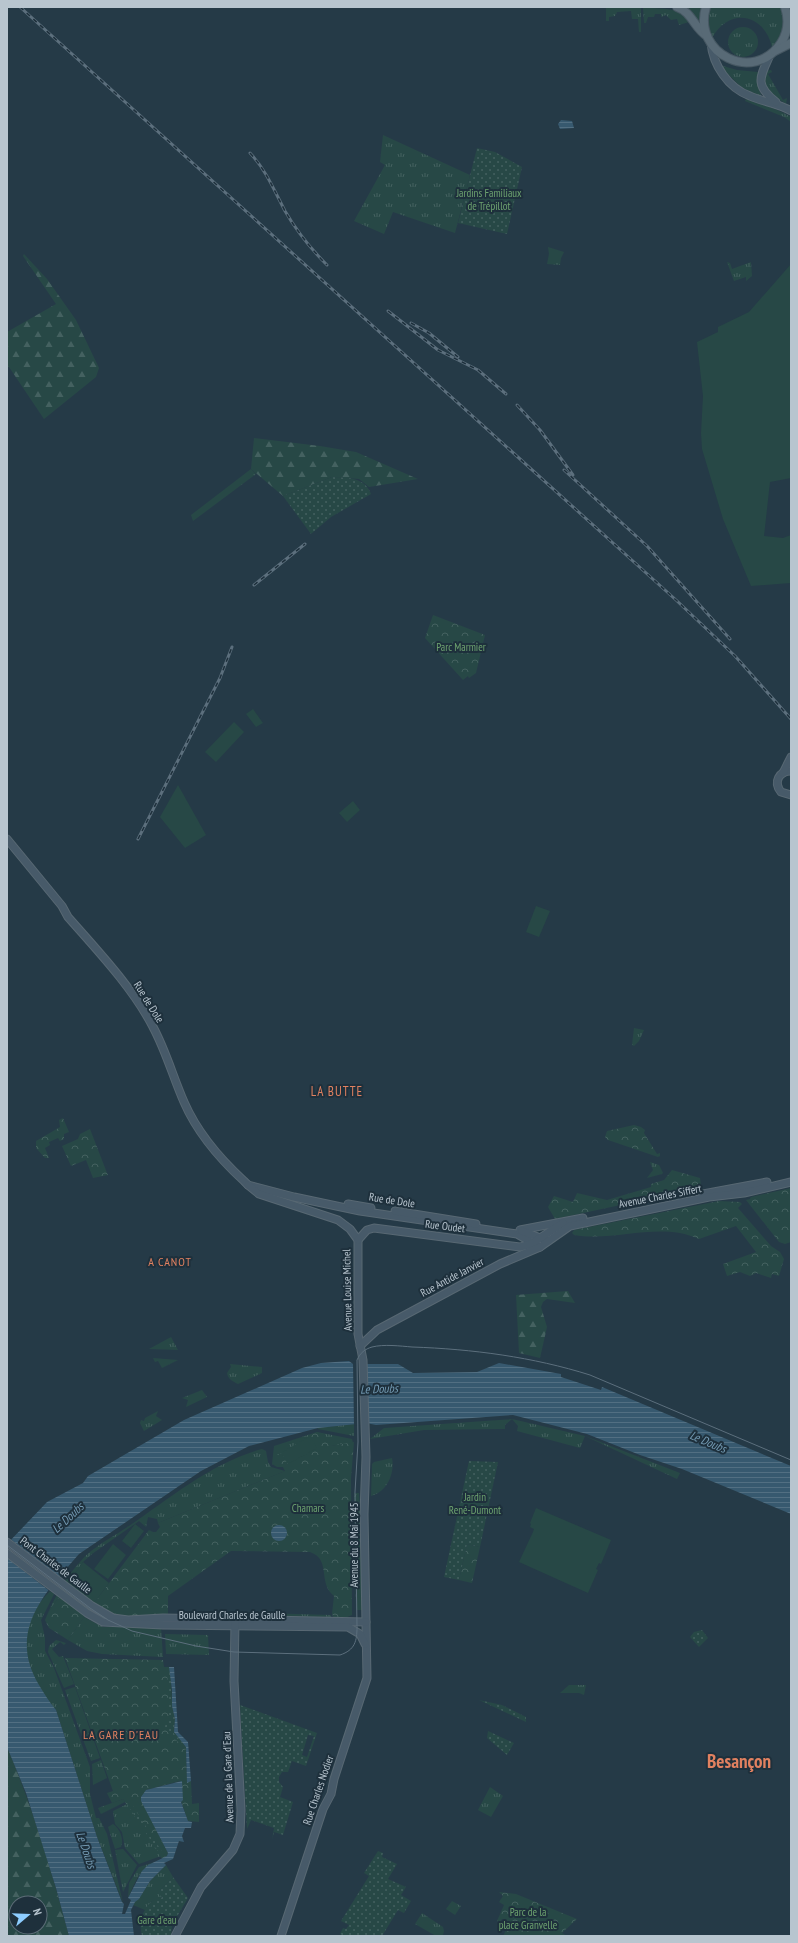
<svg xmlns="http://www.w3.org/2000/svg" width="798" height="1943" font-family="'PT Sans Narrow',sans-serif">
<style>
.grass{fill:url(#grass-tufts)}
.forest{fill:url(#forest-firs);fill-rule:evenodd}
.park{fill:url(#park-crowns)}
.garden{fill:url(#garden-dots);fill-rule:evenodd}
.pitch{fill:#274846}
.water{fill:url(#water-rules)}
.pier{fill:#253a47}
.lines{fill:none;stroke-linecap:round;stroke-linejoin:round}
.secondary-casing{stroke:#586873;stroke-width:9}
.primary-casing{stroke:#465762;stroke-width:10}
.secondary{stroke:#475a69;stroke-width:7}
.primary{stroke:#586a76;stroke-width:8}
.tram{stroke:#5c6f7d;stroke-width:1}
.rail-casing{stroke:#5c6f7d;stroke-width:3}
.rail{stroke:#1e303c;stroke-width:1.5;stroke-dasharray:4.5;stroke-linecap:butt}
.labels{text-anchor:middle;stroke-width:4;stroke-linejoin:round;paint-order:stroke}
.park-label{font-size:11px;fill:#6da26f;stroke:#1e303c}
.street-label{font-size:11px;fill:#b8c5cf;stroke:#1e303c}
.neighbourhood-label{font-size:12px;letter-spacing:1px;fill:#e18160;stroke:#1e303c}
.water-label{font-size:12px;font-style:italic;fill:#759cb5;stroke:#1e303c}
.quarter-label{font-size:13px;letter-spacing:1px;fill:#e18160;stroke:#1e303c}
.town-label{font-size:19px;font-weight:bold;fill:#e18160;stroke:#1e303c}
</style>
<defs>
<pattern id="grass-tufts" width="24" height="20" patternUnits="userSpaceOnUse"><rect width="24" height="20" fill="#274846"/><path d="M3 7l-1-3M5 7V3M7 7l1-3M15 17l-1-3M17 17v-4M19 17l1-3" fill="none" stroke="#446160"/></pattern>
<pattern id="forest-firs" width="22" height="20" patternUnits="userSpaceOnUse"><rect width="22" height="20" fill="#274846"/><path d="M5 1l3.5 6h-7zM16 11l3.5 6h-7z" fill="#446160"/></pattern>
<pattern id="park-crowns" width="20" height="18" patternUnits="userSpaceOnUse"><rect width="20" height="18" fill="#274846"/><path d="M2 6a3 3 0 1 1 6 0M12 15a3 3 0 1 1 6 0" fill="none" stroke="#446160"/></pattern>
<pattern id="garden-dots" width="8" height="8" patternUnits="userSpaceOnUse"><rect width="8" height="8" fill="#274846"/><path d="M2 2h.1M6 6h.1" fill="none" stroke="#446160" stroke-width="1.8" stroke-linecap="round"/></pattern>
<pattern id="water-rules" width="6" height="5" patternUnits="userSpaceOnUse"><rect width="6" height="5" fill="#37596f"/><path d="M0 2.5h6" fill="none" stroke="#526f82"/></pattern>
</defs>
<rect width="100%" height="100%" fill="#253a47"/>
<g class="grass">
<polygon points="606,7 641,7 641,32 639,32 638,19 632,19 631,11 617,12 615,16 609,17 609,21 606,21"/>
<path d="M643,7C660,10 678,5 689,22L679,25L677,19L671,20L666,15L661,17V14H655L654,17H648L646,23H644Z"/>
<polygon points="685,7 703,7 701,25 692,13"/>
<path d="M710,7H781C785,21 783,36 772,47C764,13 729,7 712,38L708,22Z"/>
<circle cx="743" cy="42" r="15"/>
<polygon points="723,66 737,70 758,72 758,85 761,96 742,88 721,67"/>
<path d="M771,70L772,72L768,74L783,100L787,98L786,104C774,96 761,88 766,71Z"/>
<path d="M746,99C762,105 776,108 791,117V122L784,117L745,101Z"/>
<polygon points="383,135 470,175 455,233 393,212 384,234 354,221 385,165 380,162"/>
<polygon points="548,247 564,252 561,258 560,265 547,264 549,254"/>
<polygon points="727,262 730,263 732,269 751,262 752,276 746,281 746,277 734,281"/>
<polygon points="251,469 256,474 193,521 191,515"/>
<polygon points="634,1028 644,1030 639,1041 634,1046 632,1045"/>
<polygon points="650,1162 659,1165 663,1173 662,1174 647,1178 653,1170"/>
<polygon points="171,1337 178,1350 149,1349"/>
<polygon points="153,1358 178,1360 162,1368 158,1361 155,1362"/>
<path d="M230,1364L262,1367V1373L238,1384C232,1381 228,1379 227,1373L231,1367Z"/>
<polygon points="202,1390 207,1397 186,1407 188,1400 182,1398"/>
<polygon points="158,1411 156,1416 162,1420 144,1431 140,1423 141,1420 144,1421 145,1418"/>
<polygon points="512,1419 505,1425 505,1429 424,1430 370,1439 384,1428 512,1419 585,1436 680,1473 677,1479 585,1436 580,1448 517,1431 518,1426"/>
<polygon points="354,1424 354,1436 318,1429 318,1428"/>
<polygon points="317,1432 352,1439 353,1443 331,1446 302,1456 286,1467 277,1467 272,1464 274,1446"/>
<path d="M262,1449L266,1451L268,1462L271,1467L285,1471L158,1523L157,1519L148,1517L146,1527L139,1521L92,1554L83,1562L48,1613C56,1595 66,1577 80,1562C92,1547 113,1537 129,1526C170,1498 213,1462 262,1449Z"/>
<path d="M392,1458C395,1473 387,1492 371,1496L372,1464L374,1462Z"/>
<polygon points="354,1493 359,1493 360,1509 362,1610 356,1610"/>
<path d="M50,1591L54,1594L41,1620L45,1638V1651L54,1668L90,1767V1794L96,1818H99L107,1834L123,1903L97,1837L56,1710C33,1686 16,1645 33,1613C37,1605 44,1598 50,1591Z"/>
<polygon points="178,1612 227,1614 227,1615 179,1615"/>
<polygon points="261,1613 331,1615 331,1617 251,1616 252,1614 260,1614"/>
<polygon points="84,1617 103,1627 161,1627 163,1657 102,1654 87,1651 68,1640"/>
<polygon points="165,1634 208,1635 209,1655 166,1654"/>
<polygon points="56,1640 66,1643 64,1645 60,1642 52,1649 59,1657 63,1656 74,1684 64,1688 48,1652 49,1646"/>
<polygon points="569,1685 586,1685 584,1695 579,1693 560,1693"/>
<polygon points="75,1687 100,1758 91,1761 65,1690"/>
<polygon points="101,1760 107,1778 93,1785 92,1764"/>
<polygon points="490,1787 503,1796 491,1817 478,1810"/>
<polygon points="123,1799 125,1802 101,1814 98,1808"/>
<polygon points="127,1804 161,1856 139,1864 125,1848 122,1832 115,1824 113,1811"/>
<path d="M113,1824C120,1829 124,1839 121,1847L115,1849L108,1827Z"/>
<polygon points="123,1849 137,1865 123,1892 115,1850"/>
<path d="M162,1860C140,1867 137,1878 128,1898L129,1883L139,1867Z"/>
<polygon points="166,1865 173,1877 160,1890 162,1896 160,1900 152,1901 145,1910 133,1905 150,1881"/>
<polygon points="452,1901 461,1906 455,1915 446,1909"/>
<polygon points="422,1913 443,1927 444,1931 443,1935 436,1936 415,1924"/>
</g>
<g class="forest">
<polygon points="24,254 47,279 76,320 99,368 96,377 44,419 9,367 7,367 7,332 56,304 23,256"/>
<polygon points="254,438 320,446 356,452 418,479 369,487 359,479 332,477 283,496 251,469"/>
<polygon points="568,1291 575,1303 547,1299 543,1302 541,1307 547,1327 540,1358 519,1353 516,1295"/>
<path d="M7,1747C33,1808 52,1872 69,1936H7ZM16,1903H40V1927H16Z"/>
</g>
<g class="park">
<polygon points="433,615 485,635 476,673 469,678 468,676 463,680 425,638"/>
<polygon points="63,1118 69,1132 64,1134 64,1139 60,1141 58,1138 49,1142 50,1145 45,1148 49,1158 45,1158 36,1148 36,1141 60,1127 59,1120"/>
<polygon points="634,1125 641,1127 645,1130 644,1133 657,1154 660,1153 660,1156 658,1157 608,1140 605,1137 607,1131"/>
<polygon points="90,1129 107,1173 108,1175 93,1178 86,1160 71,1166 62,1146 78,1139 80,1134"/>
<polygon points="672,1170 700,1178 701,1185 700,1188 555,1219 548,1207 554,1196 573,1202 577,1193 607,1200 651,1187 651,1184 664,1180"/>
<polygon points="791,1188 791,1242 785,1244 779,1242 746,1200 750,1199 751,1197"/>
<path d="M719,1201L740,1202L742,1204L738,1208L771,1246L780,1252L784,1259L779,1276L772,1274L771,1278L756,1273L750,1276L740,1272L727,1276L723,1264L756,1252L736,1226L699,1239C659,1221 616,1242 574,1235L572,1233L574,1230Z"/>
<path d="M317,1432L319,1433L331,1446L354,1442L351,1478L352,1615L345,1618H334L332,1614L334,1596C317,1582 332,1560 310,1552L231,1551L168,1596V1615L126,1616L116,1615L94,1603L149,1530L153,1532H156L160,1527L158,1523L285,1471L281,1463L275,1464L273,1459L281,1453L288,1464L316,1448L310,1436Z"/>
<polygon points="467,1544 480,1547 472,1583 459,1580"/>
<polygon points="63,1591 89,1610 68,1640 49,1628 45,1620 48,1613"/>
<polygon points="65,1658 163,1660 164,1667 169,1667 174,1730 186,1747 187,1780 191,1781 192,1804 199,1803 199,1822 188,1821 181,1801 180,1781 146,1790 141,1799 168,1853 167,1856 162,1859 123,1799 112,1803 107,1793 113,1791"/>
<polygon points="499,1892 516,1894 577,1919 562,1933 567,1936 503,1936 510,1922 502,1919 500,1922 497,1921 504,1905 499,1902 503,1896"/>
</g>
<g class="garden">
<polygon points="477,148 495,152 522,167 507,234 458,223"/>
<path d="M332,477C348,478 365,477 371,494L331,517L311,534L283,496Z"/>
<polygon points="469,1461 498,1462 480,1547 467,1544 459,1580 444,1577"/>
<polygon points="702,1630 708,1638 699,1647 690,1637 694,1632"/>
<polygon points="167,1667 169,1667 171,1672 172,1706 175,1719 174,1734 185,1745 186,1750 165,1729 165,1726 169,1716"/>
<polygon points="479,1700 502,1705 526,1717 526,1722"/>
<path d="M240,1705L317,1733L306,1766L292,1761L288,1772H282L279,1777V1782L283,1787L280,1797L293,1802L283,1835L274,1832L272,1840L274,1828L251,1820L247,1829ZM308,1735L314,1736L307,1757L302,1755Z"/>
<polygon points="488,1731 514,1743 507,1755 487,1738"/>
<polygon points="131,1803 164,1855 161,1856 127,1804"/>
<polygon points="378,1851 383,1853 382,1857 397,1864 388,1879 406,1887 401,1895 411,1901 404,1913 398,1910 382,1936 344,1936 340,1934 343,1928 346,1929 349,1925 341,1921 369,1876 364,1873"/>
<path d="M173,1877L188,1898L172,1925L171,1936H142C139,1922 141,1912 152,1901C156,1898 159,1901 162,1897L160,1895V1890Z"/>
</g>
<g class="pitch">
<polygon points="791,264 791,478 770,482 764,536 783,538 791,535 791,583 751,586 723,519 702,449 701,433 703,396 697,342 718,332 718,327 749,312"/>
<polygon points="253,709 263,723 256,727 246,714"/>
<polygon points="234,722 244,732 216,762 205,752"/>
<polygon points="178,785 206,835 185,848 160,817"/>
<polygon points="353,801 360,810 347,822 339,813"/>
<polygon points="536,906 550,911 539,937 526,932"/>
<polygon points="310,1436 317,1448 288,1464 281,1453"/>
<polygon points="536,1508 611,1540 601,1564 599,1563 596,1569 598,1570 588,1593 519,1562 533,1532 534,1529 530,1527 531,1524 530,1523"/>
<polygon points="135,1524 144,1531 131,1548 122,1541"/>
<polygon points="113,1544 126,1555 108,1579 94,1569"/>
<polygon points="83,1562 109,1583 89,1610 63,1591"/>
</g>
<g class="water">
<polygon points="561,120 572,121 574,128 560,129 558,124"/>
<path d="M349,1361L353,1364H398L413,1373L477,1372L499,1363L561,1374V1377L601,1390L602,1387L791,1466V1514L682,1469L640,1455L587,1434L513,1415L376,1425L366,1423L318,1428L249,1446L201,1471L79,1554C44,1594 7,1631 39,1685C44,1693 49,1702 56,1710L97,1837L122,1902L124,1904L122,1914H125L131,1900L128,1898L142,1871L148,1865L167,1856L168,1853L141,1801V1797L146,1790L182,1781L183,1800L181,1802L188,1821L192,1822L191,1828H185L182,1836L184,1842L179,1841L173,1859L164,1863L166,1865L150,1881L139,1899L135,1902L131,1910L134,1936H69L56,1888L26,1793L7,1747V1544L47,1502L83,1483L88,1476L184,1420L302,1368L321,1363Z"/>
<circle cx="279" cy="1533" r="8"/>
<polygon points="169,1667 174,1667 178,1732 188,1742 191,1781 187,1783 186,1747 174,1732 175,1719 172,1706 172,1690"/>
</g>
<g class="pier">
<polygon points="353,1361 367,1362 368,1425 354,1426"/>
<polygon points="9,1538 61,1578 51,1592 7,1558 7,1541"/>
</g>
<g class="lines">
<g class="secondary-casing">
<g id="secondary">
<path d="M711,43C713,65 728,88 750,96C763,102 778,103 791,111"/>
<path d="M770,55C760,77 754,85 776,102"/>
<path d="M791,771C779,771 773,782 781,792L791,795"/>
<polyline points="783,773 791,757"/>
<path d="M7,839L62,906L68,917C97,950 133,988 153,1027C166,1051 173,1077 184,1102C197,1132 220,1159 244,1181L248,1185L294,1197L360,1211L517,1234L540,1247"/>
<polyline points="248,1185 259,1194 338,1220 350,1229 358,1240 358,1334 363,1360 366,1457 364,1514 367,1678 334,1779 331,1794 323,1809 281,1936"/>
<polyline points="703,1194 767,1182"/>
<polyline points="348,1204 371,1208"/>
<polyline points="395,1211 476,1224"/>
<polyline points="520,1230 583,1218"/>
<polyline points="522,1231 548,1241"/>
<polyline points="358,1240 367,1230 374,1228 520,1247 531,1244 563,1223"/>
<polyline points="360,1346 377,1330 500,1264 540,1247 570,1226 709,1197 744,1193 791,1182"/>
<polyline points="7,1542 92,1606 113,1618 128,1620 163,1618 366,1622"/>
<polyline points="7,1553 87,1613 103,1622 163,1625 348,1627 360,1634 365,1644"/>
<polyline points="175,1936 201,1887 233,1850 240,1834 241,1810 234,1681 235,1622"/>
</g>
</g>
<g class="primary-casing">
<g id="primary">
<path d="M677,7C692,12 694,28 707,36"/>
<path d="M706,7C692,54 754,84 781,43C788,32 789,19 785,7"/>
<polyline points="775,51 791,43"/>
</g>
</g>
<use href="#secondary" class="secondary"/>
<use href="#primary" class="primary"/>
<path class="tram" d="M7,1545L90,1608L108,1620L132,1631L196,1646L234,1652L340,1655C355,1650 357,1641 357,1627L355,1492L358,1442L357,1360C360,1353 365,1349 372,1347C384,1344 400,1346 412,1347C472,1349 533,1357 590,1375L791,1460"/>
<g class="rail-casing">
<g id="rail">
<polyline points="20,7 676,600 735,656 791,719"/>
<path d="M250,153C266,170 274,190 285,211C296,230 311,249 327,265"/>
<polyline points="388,311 438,350 478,370 506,394"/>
<polyline points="411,323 429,333 458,357"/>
<polyline points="517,405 540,430 573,475"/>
<polyline points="564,470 647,546 730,639"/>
<polyline points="254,585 305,544"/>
<polyline points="138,839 220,678 232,647"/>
</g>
</g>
<use href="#rail" class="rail"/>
</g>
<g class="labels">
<g class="park-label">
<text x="489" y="197">Jardins Familiaux<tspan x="489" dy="13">de Trépillot</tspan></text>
<text x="461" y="651">Parc Marmier</text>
<text x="475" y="1501">Jardin<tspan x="475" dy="13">René-Dumont</tspan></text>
<text x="308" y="1512">Chamars</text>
<text x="528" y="1916">Parc de la<tspan x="528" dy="13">place Granvelle</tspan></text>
<text x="157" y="1924">Gare d'eau</text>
</g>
<g class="street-label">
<text transform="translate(149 1002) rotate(58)" y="4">Rue de Dole</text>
<text transform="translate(660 1196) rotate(-11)" y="4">Avenue Charles Siffert</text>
<text transform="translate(392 1200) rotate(9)" y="4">Rue de Dole</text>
<text transform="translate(445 1226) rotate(7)" y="4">Rue Oudet</text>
<text transform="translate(452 1277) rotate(-28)" y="4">Rue Antide Janvier</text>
<text transform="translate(347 1290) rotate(-91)" y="4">Avenue Louise Michel</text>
<text transform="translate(354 1545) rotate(-90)" y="4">Avenue du 8 Mai 1945</text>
<text transform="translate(56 1565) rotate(37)" y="4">Pont Charles de Gaulle</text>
<text x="232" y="1619">Boulevard Charles de Gaulle</text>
<text transform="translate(228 1777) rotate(-92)" y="4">Avenue de la Gare d'Eau</text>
<text transform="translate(318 1790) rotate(-71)" y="4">Rue Charles Nodier</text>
</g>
<g class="neighbourhood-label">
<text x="170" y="1266">A CANOT</text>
<text x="121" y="1739">LA GARE D'EAU</text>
</g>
<g class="water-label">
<text transform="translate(379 1389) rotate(-2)" y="4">Le Doubs</text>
<text transform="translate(708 1442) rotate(23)" y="4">Le Doubs</text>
<text transform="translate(68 1518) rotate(-43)" y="4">Le Doubs</text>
<text transform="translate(86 1850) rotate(71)" y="4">Le Doubs</text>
</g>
<g class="quarter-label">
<text x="337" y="1096">LA BUTTE</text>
</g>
<g class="town-label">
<text x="739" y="1768">Besançon</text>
</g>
</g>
<rect width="798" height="1943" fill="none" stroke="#b8c5cf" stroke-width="16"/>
<g transform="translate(28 1915) rotate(71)"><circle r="19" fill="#1e303c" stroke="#5c6c77"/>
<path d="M0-3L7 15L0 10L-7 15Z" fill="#8dcdff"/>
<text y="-6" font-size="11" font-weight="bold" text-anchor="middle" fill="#b8c5cf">N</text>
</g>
</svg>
